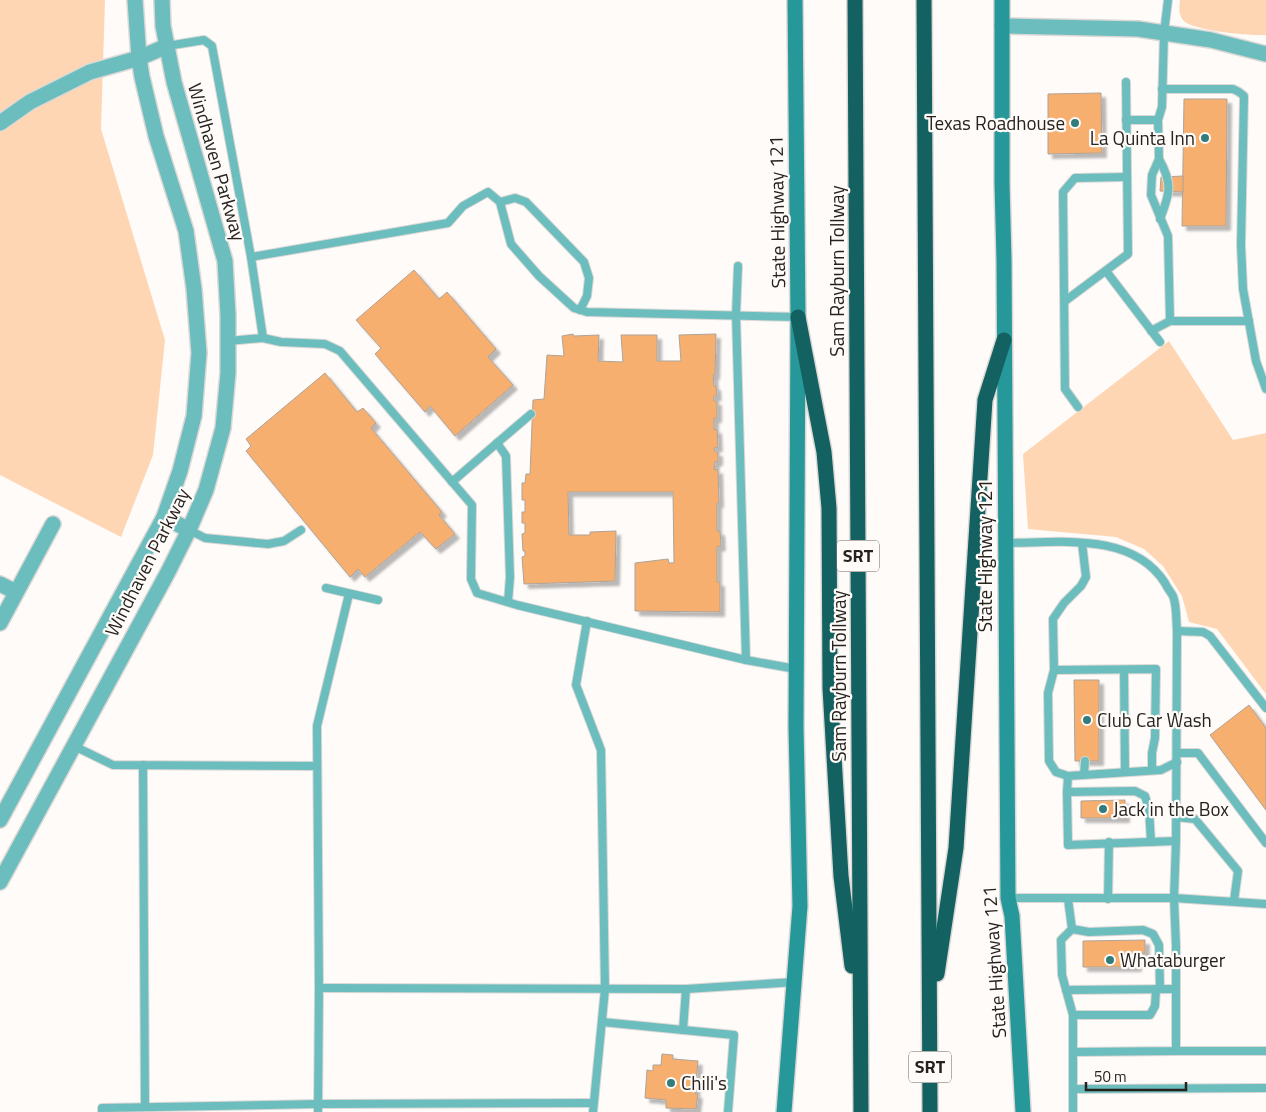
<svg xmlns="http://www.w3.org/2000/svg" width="1266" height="1112" font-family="'Titillium Web',sans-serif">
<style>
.green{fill:#fed6b4}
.building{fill:#f6af6e;stroke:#aea399;filter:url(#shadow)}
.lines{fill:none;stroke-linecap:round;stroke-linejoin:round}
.service-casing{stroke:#dbd8d6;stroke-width:10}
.minor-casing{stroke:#dbd8d6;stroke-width:18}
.tertiary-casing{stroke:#dbd8d6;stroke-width:18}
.secondary-casing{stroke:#dbd8d6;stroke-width:18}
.motorway-casing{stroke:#dbd8d6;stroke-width:18}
.service{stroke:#6cbdbd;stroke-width:8}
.minor{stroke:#6cbdbd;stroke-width:15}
.tertiary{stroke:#6cbdbd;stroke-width:15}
.secondary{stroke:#279899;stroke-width:15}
.motorway{stroke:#136161;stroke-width:15}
.poi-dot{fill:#337c7c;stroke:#fefbf9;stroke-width:2}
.labels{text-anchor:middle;stroke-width:4.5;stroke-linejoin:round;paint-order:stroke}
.shield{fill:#fefbf9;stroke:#676360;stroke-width:1}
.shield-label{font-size:18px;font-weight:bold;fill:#26221e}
.poi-label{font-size:19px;fill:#26221e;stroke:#fefbf9;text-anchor:start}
.street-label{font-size:19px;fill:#26221e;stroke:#fefbf9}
</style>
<defs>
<filter id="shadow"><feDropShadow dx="4.5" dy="4.5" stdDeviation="1" flood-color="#0004"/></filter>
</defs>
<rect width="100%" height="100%" fill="#fefbf9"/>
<g class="green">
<polygon points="0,0 105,0 101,129 165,340 153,455 121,537 0,475"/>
<path d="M1180,0H1266V35C1250,36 1198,31 1185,22C1178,16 1179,8 1180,0Z"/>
<polygon points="1169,341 1233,440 1266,433 1266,694 1217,629 1189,622 1182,596 1163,566 1144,549 1116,537 1028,529 1023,454"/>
</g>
<g class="building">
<polygon points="1101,93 1102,153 1048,154 1048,94"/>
<polygon points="1184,99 1227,99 1226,226 1182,226"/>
<polygon points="1183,176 1183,192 1160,191 1161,177"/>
<polygon points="414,270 439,299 447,292 496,349 488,357 513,385 455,436 430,406 425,412 375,354 381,348 356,320"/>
<polygon points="573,334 574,336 599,335 598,361 623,362 621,335 657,335 657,361 681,361 679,335 716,334 715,375 713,375 714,386 716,386 717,396 714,396 714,401 717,401 717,418 714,418 714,430 717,429 718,447 714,448 715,452 718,452 718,461 715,462 714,470 718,469 719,503 717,503 717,531 720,531 721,546 717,547 717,582 720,582 720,612 635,611 635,563 668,559 669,563 674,563 673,492 568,492 569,535 590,535 590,532 616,531 615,581 524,584 522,557 525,556 525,551 523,551 522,534 525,533 525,523 522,523 522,512 525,512 525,500 522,500 522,483 525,483 526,474 530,474 533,400 544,399 547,355 564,356 562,336"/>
<polygon points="325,373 357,412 363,408 376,423 371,428 442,512 439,515 455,534 436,549 420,532 365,577 358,569 350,577 246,451 251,446 246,439"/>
<polygon points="1074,680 1099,680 1099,761 1075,761"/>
<polygon points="1249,705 1266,728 1266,810 1210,735"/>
<polygon points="1125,800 1125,818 1081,818 1081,801"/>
<polygon points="1145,940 1145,953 1137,953 1137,967 1083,967 1083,941"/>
<polygon points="662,1054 673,1055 673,1059 698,1061 695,1094 698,1094 696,1109 666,1108 666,1100 645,1098 647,1070 653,1071 653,1065 661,1065"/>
</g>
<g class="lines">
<g class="service-casing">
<g id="service">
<polyline points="167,46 204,40 212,46 251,257 448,223 463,206 488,192 500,202 511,244 539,276 574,308 587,312 798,317"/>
<polyline points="1162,89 1233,89 1239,92 1244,96 1241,245 1243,289 1256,361 1266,389"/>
<polyline points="1126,120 1158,120 1162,107 1164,33 1168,0"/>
<polyline points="1158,120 1159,159 1152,175 1151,195 1168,236 1170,321"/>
<path d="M1159,159C1173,184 1170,193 1160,219"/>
<polyline points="500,202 515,198 526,202 584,262 589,278 587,296 580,310"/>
<polyline points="738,266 736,315 746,660"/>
<polyline points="1106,271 1160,342"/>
<polyline points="1065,301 1128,254 1126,82"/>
<polyline points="1151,331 1170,321 1249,321"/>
<polyline points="263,338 281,342 325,344 340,351 472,505 471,579 477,593 517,605 746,660 796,669"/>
<polyline points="228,341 263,338 251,257"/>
<polyline points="1078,407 1065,389 1063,192 1075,178 1127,177"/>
<polyline points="452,482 497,443"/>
<polyline points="189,530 205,538 268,544 284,541 301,530"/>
<path d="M1005,543C1058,543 1132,531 1165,583C1167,588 1171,592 1173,596C1177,606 1176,620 1177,631L1176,841L1174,898L1176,946V1051L1073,1052V1112"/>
<polyline points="326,588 378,600"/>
<polyline points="508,602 510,577 506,456 497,443 531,414"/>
<polyline points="587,621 576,685 601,750 605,989 593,1112"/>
<polyline points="1177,631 1203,632 1210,636 1266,708"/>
<polyline points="1054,670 1156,669 1155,738 1152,753 1152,770"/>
<polyline points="1124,670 1125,772"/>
<polyline points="74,746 113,765 316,766"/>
<polyline points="1177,753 1198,753 1266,843"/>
<polyline points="143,765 145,1107"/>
<polyline points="1084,774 1085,761"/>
<polyline points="1068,776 1056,772 1049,761 1048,693 1054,670 1053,619 1064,603 1081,586 1086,577 1082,543"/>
<polyline points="1067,792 1135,791 1145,796 1149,809 1151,842"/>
<polyline points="1176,817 1195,819 1238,871 1234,901"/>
<polyline points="1176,841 1068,845 1067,792 1068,776 1161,770 1177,762"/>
<polyline points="1008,898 1174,898 1266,904"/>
<polyline points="1068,899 1072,929 1061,940 1062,975 1073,1015 1073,1052"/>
<polyline points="1108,899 1109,842"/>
<polyline points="1072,929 1089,932 1143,930 1153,934 1159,945 1160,989"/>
<polyline points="319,988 686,989 795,982"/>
<polyline points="1066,990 1176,989"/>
<polyline points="1073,1015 1150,1015 1155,1006 1156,989"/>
<polyline points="602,1022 734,1035 728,1112"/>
<polyline points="683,1030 686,989"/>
<polyline points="1176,1051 1266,1051"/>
<polyline points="1073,1089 1266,1088"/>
<polyline points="102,1112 102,1108 318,1104 593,1103"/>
<polyline points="318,1112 319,988 317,726 349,594"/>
</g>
</g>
<g class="minor-casing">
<g id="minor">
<polyline points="1002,26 1138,29 1211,40 1266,54"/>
<polyline points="0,123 30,102 90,72 139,58"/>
<polyline points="0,584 16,592"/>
<polyline points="0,623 53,524"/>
</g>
</g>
<g class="tertiary-casing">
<g id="tertiary">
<polyline points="139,58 167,46"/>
<polyline points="164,517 189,530"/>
<polyline points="0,820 164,517 180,471 194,416 199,353 194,289 186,231 156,136 142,77 139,58 135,0"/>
<polyline points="0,882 168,572 189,530 206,490 223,428 228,373 228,315 225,261 174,82 163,26 162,0"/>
</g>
</g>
<g class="secondary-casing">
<g id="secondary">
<polyline points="1002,0 1002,183 1004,260 1008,898 1012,916 1023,1112"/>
<polyline points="784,1112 800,906 796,727 798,317 795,0"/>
</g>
</g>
<g class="motorway-casing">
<g id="motorway">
<polyline points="855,0 861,1112"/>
<polyline points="924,0 930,1112"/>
<polyline points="798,317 824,452 829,508 830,688 841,876 852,966"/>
<polyline points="937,974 956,848 985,400 1004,340"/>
</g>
</g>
<use href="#service" class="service"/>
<use href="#minor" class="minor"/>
<use href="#tertiary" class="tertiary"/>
<use href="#secondary" class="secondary"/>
<use href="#motorway" class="motorway"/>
</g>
<g class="poi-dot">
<circle cx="1075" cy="123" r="5"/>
<circle cx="1205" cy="138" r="5"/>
<circle cx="1087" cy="720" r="5"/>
<circle cx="1103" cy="809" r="5"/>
<circle cx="1110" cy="960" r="5"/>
<circle cx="671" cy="1083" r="5"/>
</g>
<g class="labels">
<g class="shield">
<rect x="837" y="540.5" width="42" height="31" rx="4"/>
<rect x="909" y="1051.5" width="42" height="31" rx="4"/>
</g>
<g class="shield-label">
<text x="858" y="562">SRT</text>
<text x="930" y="1073">SRT</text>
</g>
<g class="poi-label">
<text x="1065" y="130" text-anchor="end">Texas Roadhouse</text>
<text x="1195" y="145" text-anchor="end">La Quinta Inn</text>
<text x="1097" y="727">Club Car Wash</text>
<text x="1113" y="816">Jack in the Box</text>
<text x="1120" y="967">Whataburger</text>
<text x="681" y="1090">Chili's</text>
</g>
<g class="street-label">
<text transform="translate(217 162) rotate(74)" y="7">Windhaven Parkway</text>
<text transform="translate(777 212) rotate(-91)" y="7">State Highway 121</text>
<text transform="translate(837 271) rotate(-90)" y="7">Sam Rayburn Tollway</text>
<text transform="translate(985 556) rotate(-90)" y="7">State Highway 121</text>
<text transform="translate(147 562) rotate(-63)" y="7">Windhaven Parkway</text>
<text transform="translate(839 676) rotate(-90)" y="7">Sam Rayburn Tollway</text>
<text transform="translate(994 962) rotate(-94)" y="7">State Highway 121</text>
</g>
</g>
<path d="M1086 1082v8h100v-8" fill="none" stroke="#26221e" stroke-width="2.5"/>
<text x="1094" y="1082" font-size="15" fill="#26221e" stroke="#fefbf9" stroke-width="4" paint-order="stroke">50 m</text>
</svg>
